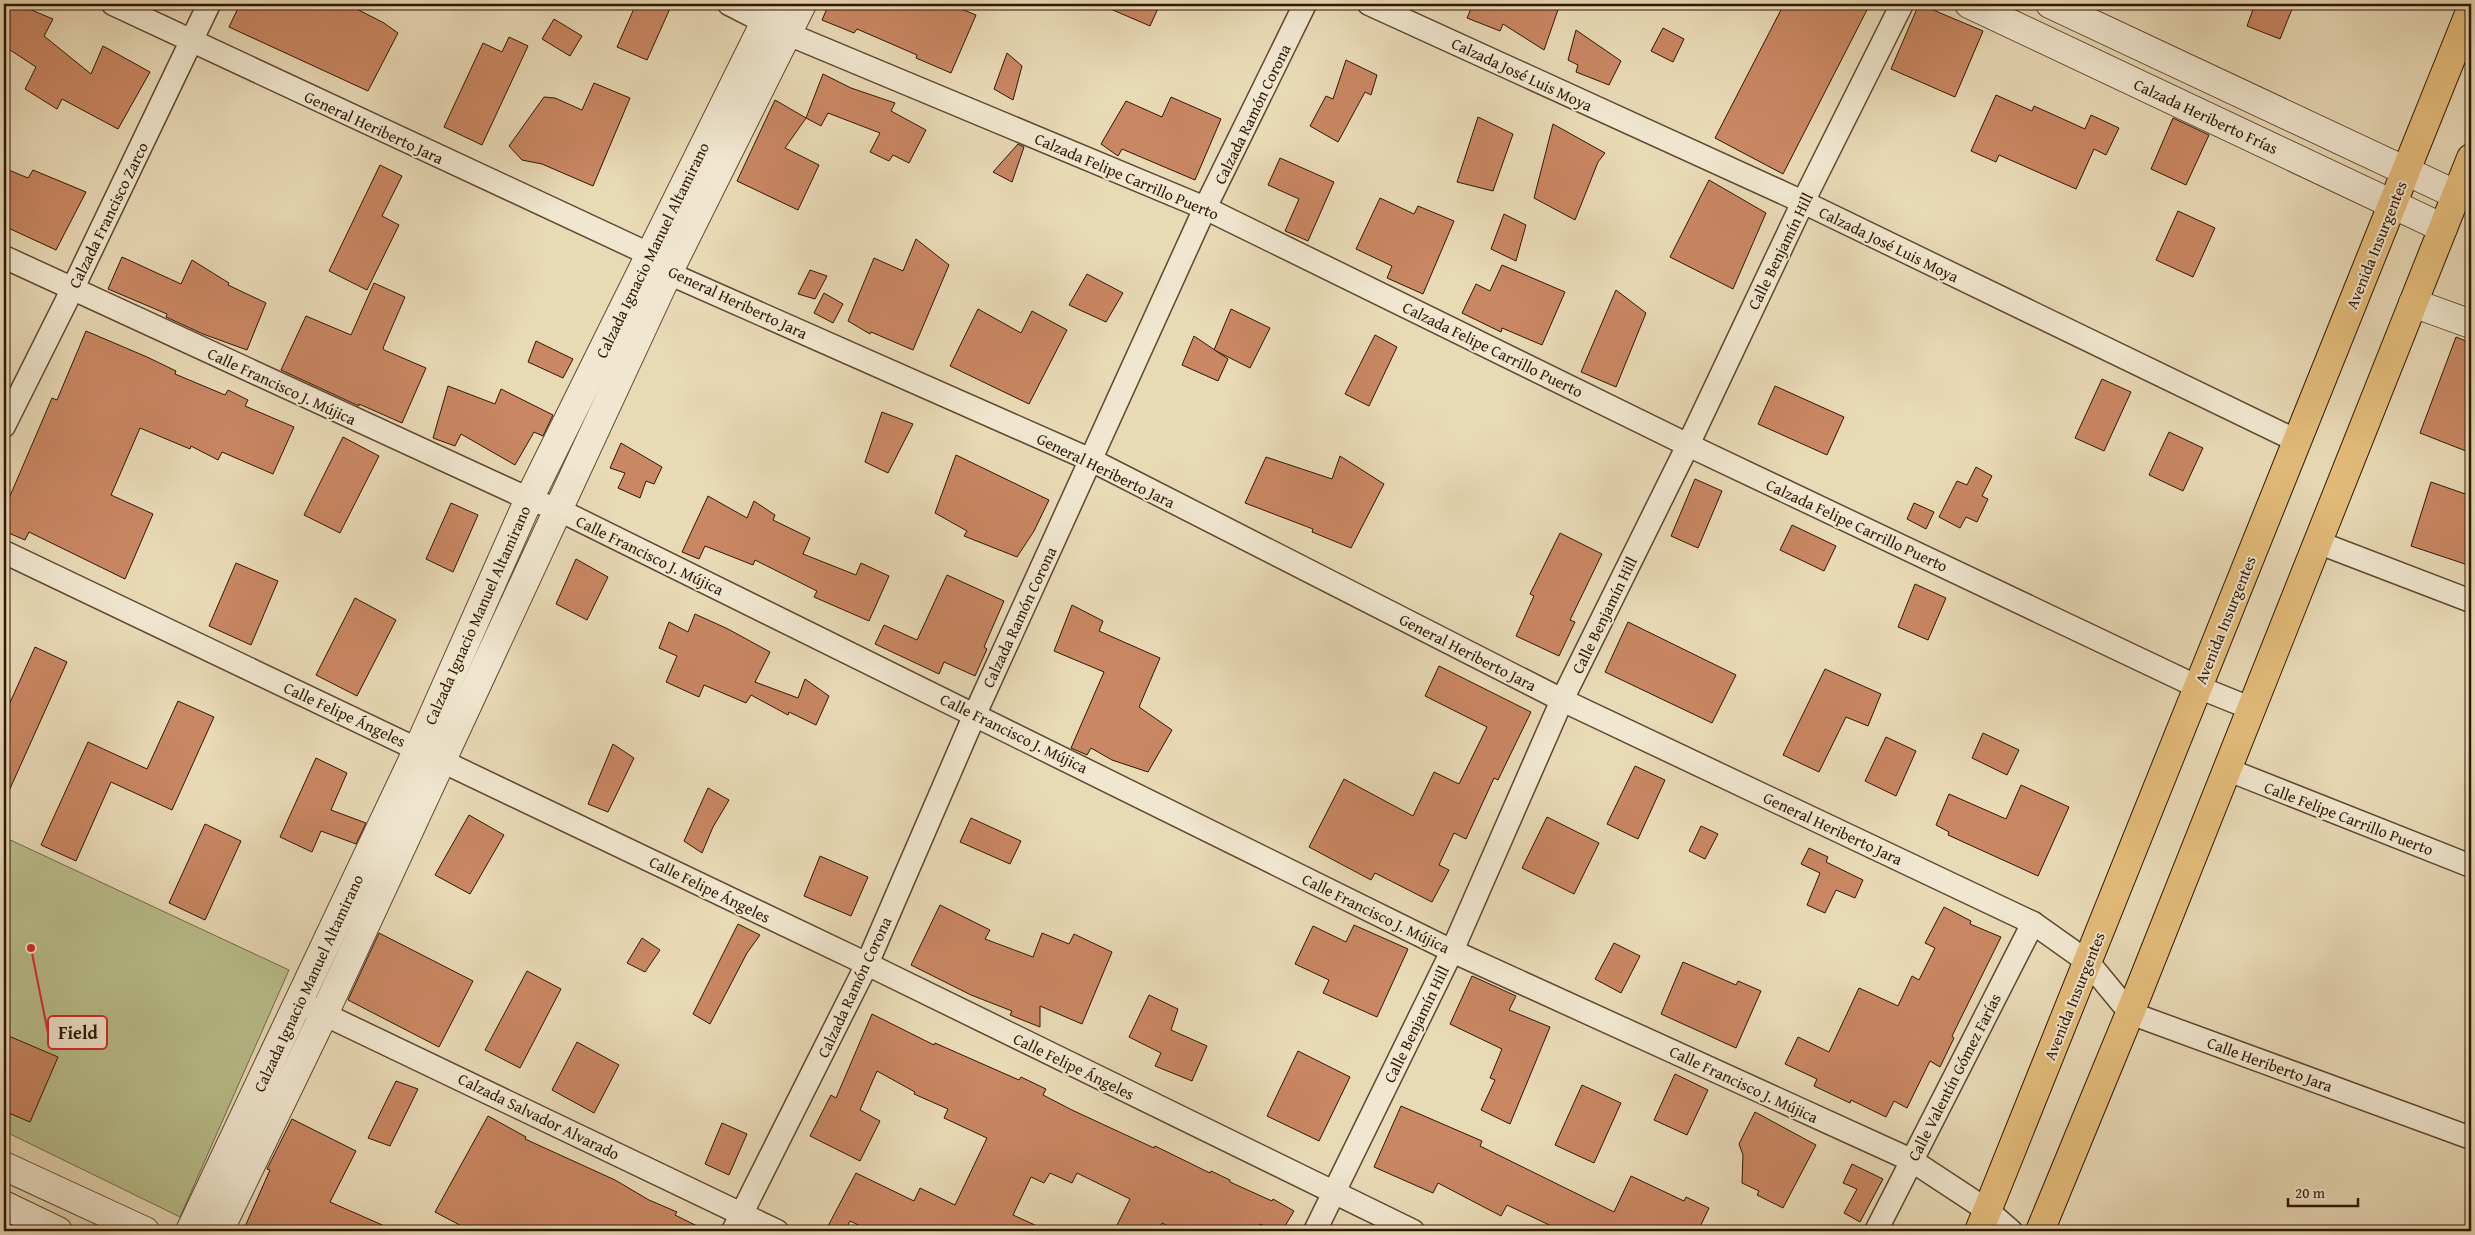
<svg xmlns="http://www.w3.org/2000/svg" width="2475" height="1235" font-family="'Gentium Book Plus',serif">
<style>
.green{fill:#b9bf8c;stroke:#746b47}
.building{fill:#c98763;stroke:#301702}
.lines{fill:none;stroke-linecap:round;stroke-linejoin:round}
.minor-casing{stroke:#5e482f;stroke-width:25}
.tertiary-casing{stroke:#5e482f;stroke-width:30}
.primary-casing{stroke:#301702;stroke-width:30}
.minor{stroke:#f1e7d0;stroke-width:22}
.tertiary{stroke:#f1e7d0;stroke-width:28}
.primary{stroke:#e4bd7b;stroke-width:28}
.labels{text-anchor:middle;stroke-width:4;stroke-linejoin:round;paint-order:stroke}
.street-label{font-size:16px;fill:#301702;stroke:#f1e7d0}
.leader{fill:none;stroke:#d62828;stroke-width:2}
.callout-dot{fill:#d62828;stroke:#f1e7d0;stroke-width:2}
.callout{fill:#f1e7d0;stroke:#d62828;stroke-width:2}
.callout-label{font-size:18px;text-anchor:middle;font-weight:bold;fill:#301702}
</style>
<rect width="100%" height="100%" fill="#e9dab6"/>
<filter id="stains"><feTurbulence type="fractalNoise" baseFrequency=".004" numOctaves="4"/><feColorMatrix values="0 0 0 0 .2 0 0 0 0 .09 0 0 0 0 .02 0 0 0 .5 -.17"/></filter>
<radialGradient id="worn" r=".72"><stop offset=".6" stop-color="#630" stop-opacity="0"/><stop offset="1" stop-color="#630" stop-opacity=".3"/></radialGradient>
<polygon class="green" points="4,837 289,970 180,1217 4,1131"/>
<g class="building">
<polygon points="4,4 17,4 53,19 44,36 91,74 103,46 150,72 118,129 62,99 57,109 25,89 36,67 4,46"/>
<polygon points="240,4 347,4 384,23 398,33 368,91 229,27"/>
<polygon points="636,4 672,4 647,60 617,47"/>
<polygon points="829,4 949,4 976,15 951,73 916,58 917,55 857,29 854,33 822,20"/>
<polygon points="1099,4 1160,4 1150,26"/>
<polygon points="1473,4 1560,4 1544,50 1503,24 1500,31 1467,18"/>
<polygon points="1784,4 1870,4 1783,174 1715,138"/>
<polygon points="1919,4 1983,31 1955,97 1891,69"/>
<polygon points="2255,4 2294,4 2280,39 2247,26"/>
<polygon points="554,19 582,36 570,56 542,39"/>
<polygon points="1663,28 1684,39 1673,62 1651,51"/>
<polygon points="1576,30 1621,61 1609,85 1576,72 1578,65 1568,60"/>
<polygon points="509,37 528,46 482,145 444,127 483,43 502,52"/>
<polygon points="1007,53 1022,66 1013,100 994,89"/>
<polygon points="1346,60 1377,75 1371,95 1365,92 1338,142 1310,126 1326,96 1333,99"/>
<polygon points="823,74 851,88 895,103 891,111 926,130 909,163 893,155 889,161 870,152 880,133 828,113 821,126 806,118"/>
<polygon points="594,83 630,98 593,186 542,164 522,160 509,146 544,97 555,98 582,110"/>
<polygon points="1996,95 2032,111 2034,106 2085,129 2091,115 2119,128 2106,155 2094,149 2076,189 1999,155 1996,162 1971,151"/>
<polygon points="1171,97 1221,119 1195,180 1122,149 1118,156 1101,144 1126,101 1162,117"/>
<polygon points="775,100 806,118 785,148 819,165 798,210 737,181"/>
<polygon points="1478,117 1513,134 1493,191 1457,182"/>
<polygon points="2173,118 2209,135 2186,185 2151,169"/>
<polygon points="1553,124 1605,153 1598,162 1575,220 1534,198"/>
<polygon points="1018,144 1024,147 1012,182 993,172"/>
<polygon points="1280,158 1334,182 1308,241 1285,231 1299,199 1268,185"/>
<polygon points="380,165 402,176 382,216 399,225 367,290 329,271"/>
<polygon points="4,168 28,178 33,170 86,192 56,250 4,226"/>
<polygon points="1709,180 1766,213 1733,289 1670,257"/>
<polygon points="1380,198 1414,214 1418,206 1454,221 1423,294 1387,278 1392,266 1356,249"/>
<polygon points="2178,211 2215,228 2193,277 2156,260"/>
<polygon points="1504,214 1526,225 1516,261 1491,249"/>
<polygon points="916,239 949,265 913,350 871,332 870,334 848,321 874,258 903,271"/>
<polygon points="122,257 181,284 192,260 229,283 228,285 266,303 247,350 203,334 166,317 167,314 108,289"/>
<polygon points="1502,265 1565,292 1542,345 1502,328 1501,332 1462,313 1476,284 1490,291"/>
<polygon points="810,270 827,276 815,299 798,294"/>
<polygon points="1087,274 1123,293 1106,322 1069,305"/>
<polygon points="374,283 405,297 383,348 384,350 426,368 402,423 359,404 359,406 281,370 306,316 351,335"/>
<polygon points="1616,290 1646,313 1616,387 1581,372"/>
<polygon points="824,293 843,304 833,323 814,313"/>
<polygon points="978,309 1021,333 1032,311 1067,330 1029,404 950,366"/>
<polygon points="1231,309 1270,328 1250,368 1214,350"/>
<polygon points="86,331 147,357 176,371 175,374 225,395 228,390 248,400 245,406 294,427 273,474 222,452 218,460 191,446 190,449 140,428 111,495 153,514 125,579 29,532 25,540 4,531 4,510 52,398 57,400"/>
<polygon points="1375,335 1397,347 1369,406 1345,394"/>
<polygon points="1194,336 1228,359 1218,381 1182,365"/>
<polygon points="2456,337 2471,343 2471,453 2420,433"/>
<polygon points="536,341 573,359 563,378 528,362"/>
<polygon points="2102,379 2131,392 2104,451 2075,438"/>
<polygon points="448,386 495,404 501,389 553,415 543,436 534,432 515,465 461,434 455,446 433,438"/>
<polygon points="1775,386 1844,417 1827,455 1758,424"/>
<polygon points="882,412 913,424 888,473 865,462"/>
<polygon points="2169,432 2203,448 2183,491 2149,475"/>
<polygon points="343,437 379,456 340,533 304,515"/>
<polygon points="621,443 662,467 654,484 646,481 640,498 618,488 625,473 610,468"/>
<polygon points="956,455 1049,500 1034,531 1017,557 964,536 967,531 935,513"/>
<polygon points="1340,456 1384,484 1351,548 1312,532 1313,529 1245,503 1266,457 1332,479"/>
<polygon points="1976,467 1992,476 1982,496 1988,499 1977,522 1966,517 1960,528 1939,517 1957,481 1967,485"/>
<polygon points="1695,479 1722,491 1698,548 1671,536"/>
<polygon points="2431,482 2471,496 2471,566 2411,546"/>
<polygon points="708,496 747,518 754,501 775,515 773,520 810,538 803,554 856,575 861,563 889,576 869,621 814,597 817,591 755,560 753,565 705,546 699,559 682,552"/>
<polygon points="451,503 478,515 453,572 426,559"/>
<polygon points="1914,503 1934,512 1926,529 1907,519"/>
<polygon points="1792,525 1836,546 1824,571 1780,550"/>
<polygon points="1560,533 1602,554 1570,620 1575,622 1559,656 1516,636 1534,596 1530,594"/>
<polygon points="576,559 608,577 587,620 556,604"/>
<polygon points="236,563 278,581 251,645 209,626"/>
<polygon points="947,575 1004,601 984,647 987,649 975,676 944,662 939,674 875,644 884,625 917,640"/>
<polygon points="1915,584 1946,598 1928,640 1898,627"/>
<polygon points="355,598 396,620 357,696 316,675"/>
<polygon points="1072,605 1103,621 1099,631 1160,658 1139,707 1172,730 1148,772 1112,760 1091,748 1087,755 1071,748 1104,672 1054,651"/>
<polygon points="695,614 728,629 770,652 755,682 798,698 805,679 829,696 816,725 789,712 788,715 751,695 746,703 704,685 699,697 666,682 677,656 659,648 669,622 688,632"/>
<polygon points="1628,622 1736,675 1712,723 1605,672"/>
<polygon points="35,647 67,662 4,802 4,716"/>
<polygon points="1439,666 1531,712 1498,780 1494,778 1466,839 1454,833 1439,865 1449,870 1432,902 1375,873 1371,880 1309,847 1344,779 1413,816 1434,772 1459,784 1487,727 1425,696"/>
<polygon points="1825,669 1881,694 1868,726 1846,717 1819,772 1783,755"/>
<polygon points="178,701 214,717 172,810 111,782 76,861 41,845 88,742 147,769"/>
<polygon points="1983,733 2019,750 2007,775 1972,758"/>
<polygon points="1886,737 1916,751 1896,796 1865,781"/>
<polygon points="613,744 634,758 608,812 588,804"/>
<polygon points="316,758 347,773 331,810 366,823 356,844 321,831 312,852 280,837"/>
<polygon points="1635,766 1665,780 1638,839 1607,824"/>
<polygon points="2021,785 2069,807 2038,876 1948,835 1949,832 1936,825 1949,794 2006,819"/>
<polygon points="708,788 729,800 713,827 702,853 684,841"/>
<polygon points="469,815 504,835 470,894 435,875"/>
<polygon points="1547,817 1599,843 1574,894 1522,868"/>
<polygon points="971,818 1021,841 1010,864 960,842"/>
<polygon points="205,824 241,841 205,920 169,903"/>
<polygon points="1701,826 1718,834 1705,859 1689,851"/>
<polygon points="1809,848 1828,857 1826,862 1863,880 1855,898 1836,890 1825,913 1807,905 1820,873 1801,864"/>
<polygon points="820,856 868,877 851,916 804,896"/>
<polygon points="940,905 990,930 985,939 1033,957 1042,933 1069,944 1074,934 1112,952 1082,1024 1040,1006 1040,1027 1010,1015 1012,1011 971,995 911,965"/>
<polygon points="1944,907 1971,921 1970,924 2001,937 1952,1036 1954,1038 1940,1067 1930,1061 1907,1108 1894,1101 1886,1117 1851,1100 1850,1103 1814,1086 1817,1079 1785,1064 1798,1037 1829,1052 1859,988 1898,1006 1912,976 1919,980 1935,948 1925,943"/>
<polygon points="738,924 760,935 747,953 710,1024 693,1014"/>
<polygon points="1354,925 1408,949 1377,1017 1323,993 1329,980 1295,964 1313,926 1346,942"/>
<polygon points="379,933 473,981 439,1047 348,1000"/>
<polygon points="642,938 660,950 645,972 627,963"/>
<polygon points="1614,943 1640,956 1621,993 1595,979"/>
<polygon points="1683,962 1736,985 1738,981 1761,991 1736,1048 1661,1014"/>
<polygon points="527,971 561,989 520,1068 485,1050"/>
<polygon points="1472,976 1516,996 1509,1010 1550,1027 1510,1124 1481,1110 1495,1080 1490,1078 1502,1049 1450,1024"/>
<polygon points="1149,995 1178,1009 1171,1030 1207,1046 1192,1081 1155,1066 1161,1053 1129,1037"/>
<polygon points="872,1014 934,1045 935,1043 1019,1080 1021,1077 1046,1089 1043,1095 1072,1110 1154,1148 1155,1146 1210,1173 1211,1171 1230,1180 1230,1182 1272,1201 1273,1199 1294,1211 1282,1231 1274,1231 1260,1224 1257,1231 1178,1231 1162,1223 1159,1231 1114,1231 1130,1199 1077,1173 1072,1183 1050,1173 1044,1183 1031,1177 1013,1215 1048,1231 871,1231 850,1221 845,1231 839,1231 828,1226 856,1173 914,1201 920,1188 955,1205 987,1138 944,1118 948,1109 914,1094 915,1092 877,1071 860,1110 880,1121 860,1161 810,1136 831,1095 836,1098"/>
<polygon points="4,1034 58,1057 30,1122 4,1111"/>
<polygon points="577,1042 619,1065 594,1113 552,1090"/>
<polygon points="1298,1051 1350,1077 1319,1141 1267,1116"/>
<polygon points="1675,1074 1708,1090 1687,1135 1654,1120"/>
<polygon points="396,1081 418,1089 390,1146 368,1138"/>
<polygon points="1582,1085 1621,1103 1594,1163 1555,1145"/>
<polygon points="1401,1106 1482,1141 1480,1146 1614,1212 1631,1176 1684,1201 1686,1197 1709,1208 1698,1231 1562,1231 1507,1205 1501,1216 1438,1183 1433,1193 1374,1167"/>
<polygon points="1755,1112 1816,1145 1783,1208 1757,1195 1759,1191 1742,1183 1743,1155 1739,1144"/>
<polygon points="488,1116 526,1137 525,1139 615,1180 649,1200 677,1212 675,1215 707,1231 471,1231 435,1212"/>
<polygon points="292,1119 356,1151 330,1202 396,1231 243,1231 270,1170 267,1169"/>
<polygon points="722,1123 747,1134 729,1175 705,1164"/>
<polygon points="1852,1164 1883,1179 1860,1222 1844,1213 1857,1189 1843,1183"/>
</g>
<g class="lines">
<g class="minor-casing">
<g id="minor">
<polyline points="113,4 649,254 668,273 1091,460 1562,700 2033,923 2088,962 2130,1013 2471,1138"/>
<polyline points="729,4 788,34 1205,208 1688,445 2198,687 2250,708"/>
<polyline points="1369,4 1803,202 2297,441"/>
<polyline points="4,257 529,499 557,509 1452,951 1911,1160 1987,1210 2011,1231"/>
<polyline points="4,426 72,290 209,4"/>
<polyline points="2317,542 2471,601"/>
<polyline points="4,552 867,964 1413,1231"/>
<polyline points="2226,769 2471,866"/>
<polyline points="309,1007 777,1231"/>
<polyline points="733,1231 867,964 975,714 1205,208 1305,4"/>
<polyline points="1315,1231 1452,951 1562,700 1688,445 1803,202 1902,4"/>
<polyline points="1876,1231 2033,923"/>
</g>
</g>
<g class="tertiary-casing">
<g id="tertiary">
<polyline points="1969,4 2443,228"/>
<polyline points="2050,4 2457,195"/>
<polyline points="2413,303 2471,324"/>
<polyline points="4,1166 145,1231"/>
<polyline points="4,1205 58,1231"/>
<polyline points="190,1231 418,749 529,499 774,4"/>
<polyline points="219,1231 324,1014 668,273 802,4"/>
</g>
</g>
<g class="primary-casing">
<g id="primary">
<polyline points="1979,1231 2471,9"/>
<polyline points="2040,1231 2130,1013 2471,158"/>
</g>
</g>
<use href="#minor" class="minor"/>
<use href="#tertiary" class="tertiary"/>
<use href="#primary" class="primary"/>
</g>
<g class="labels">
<g class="street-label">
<text transform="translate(1522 74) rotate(25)" y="6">Calzada José Luis Moya</text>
<text transform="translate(1252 114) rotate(-64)" y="6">Calzada Ramón Corona</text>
<text transform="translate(2206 116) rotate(25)" y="6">Calzada Heriberto Frías</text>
<text transform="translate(374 127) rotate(25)" y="6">General Heriberto Jara</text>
<text transform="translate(1127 176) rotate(23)" y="6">Calzada Felipe Carrillo Puerto</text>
<text transform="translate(108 215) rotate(-64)" y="6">Calzada Francisco Zarco</text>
<text transform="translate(1889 244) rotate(26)" y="6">Calzada José Luis Moya</text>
<text transform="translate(2376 245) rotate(-68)" y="6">Avenida Insurgentes</text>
<text transform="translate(652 250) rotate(-64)" y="6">Calzada Ignacio Manuel Altamirano</text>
<text transform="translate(1780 251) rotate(-64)" y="6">Calle Benjamín Hill</text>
<text transform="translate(738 302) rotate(25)" y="6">General Heriberto Jara</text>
<text transform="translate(1493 349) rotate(26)" y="6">Calzada Felipe Carrillo Puerto</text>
<text transform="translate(282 386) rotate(25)" y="6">Calle Francisco J. Mújica</text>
<text transform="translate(1106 470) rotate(26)" y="6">General Heriberto Jara</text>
<text transform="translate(1857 525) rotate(25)" y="6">Calzada Felipe Carrillo Puerto</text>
<text transform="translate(650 555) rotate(26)" y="6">Calle Francisco J. Mújica</text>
<text transform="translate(477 615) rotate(-66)" y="6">Calzada Ignacio Manuel Altamirano</text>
<text transform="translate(1604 615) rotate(-64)" y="6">Calle Benjamín Hill</text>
<text transform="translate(1019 617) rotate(-65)" y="6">Calzada Ramón Corona</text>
<text transform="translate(2225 620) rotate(-68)" y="6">Avenida Insurgentes</text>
<text transform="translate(1468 652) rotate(27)" y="6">General Heriberto Jara</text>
<text transform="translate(345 714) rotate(25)" y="6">Calle Felipe Ángeles</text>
<text transform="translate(1014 733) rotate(26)" y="6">Calle Francisco J. Mújica</text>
<text transform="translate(2349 818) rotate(21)" y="6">Calle Felipe Carrillo Puerto</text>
<text transform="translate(1833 828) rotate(25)" y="6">General Heriberto Jara</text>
<text transform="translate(710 889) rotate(26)" y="6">Calle Felipe Ángeles</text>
<text transform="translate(1376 913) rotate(26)" y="6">Calle Francisco J. Mújica</text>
<text transform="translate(308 983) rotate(-65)" y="6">Calzada Ignacio Manuel Altamirano</text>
<text transform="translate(854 987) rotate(-65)" y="6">Calzada Ramón Corona</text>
<text transform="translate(2074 996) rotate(-68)" y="6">Avenida Insurgentes</text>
<text transform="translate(1416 1024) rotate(-64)" y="6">Calle Benjamín Hill</text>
<text transform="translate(2270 1064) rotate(20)" y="6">Calle Heriberto Jara</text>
<text transform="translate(1074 1066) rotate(26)" y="6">Calle Felipe Ángeles</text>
<text transform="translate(1954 1077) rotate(-63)" y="6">Calle Valentín Gómez Farías</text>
<text transform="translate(1744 1084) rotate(25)" y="6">Calle Francisco J. Mújica</text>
<text transform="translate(539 1116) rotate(26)" y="6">Calzada Salvador Alvarado</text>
</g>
</g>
<path class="leader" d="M31 948L48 1033"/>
<circle class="callout-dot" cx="31" cy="948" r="5"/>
<rect class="callout" x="48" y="1016" width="59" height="33" rx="5"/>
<g class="callout-label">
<text x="78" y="1039">Field</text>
</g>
<rect width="2475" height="1235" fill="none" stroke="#e9dab6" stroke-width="20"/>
<rect x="5" y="5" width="2465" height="1225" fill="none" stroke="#301702" stroke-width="2.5"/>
<rect x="10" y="10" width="2455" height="1215" fill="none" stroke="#301702"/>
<path d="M2288 1198v8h70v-8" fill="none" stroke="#301702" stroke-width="2.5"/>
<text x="2295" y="1198" font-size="15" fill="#301702" stroke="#f1e7d0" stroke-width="4" paint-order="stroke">20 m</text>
<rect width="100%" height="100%" filter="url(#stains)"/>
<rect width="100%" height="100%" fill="url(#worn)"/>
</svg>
